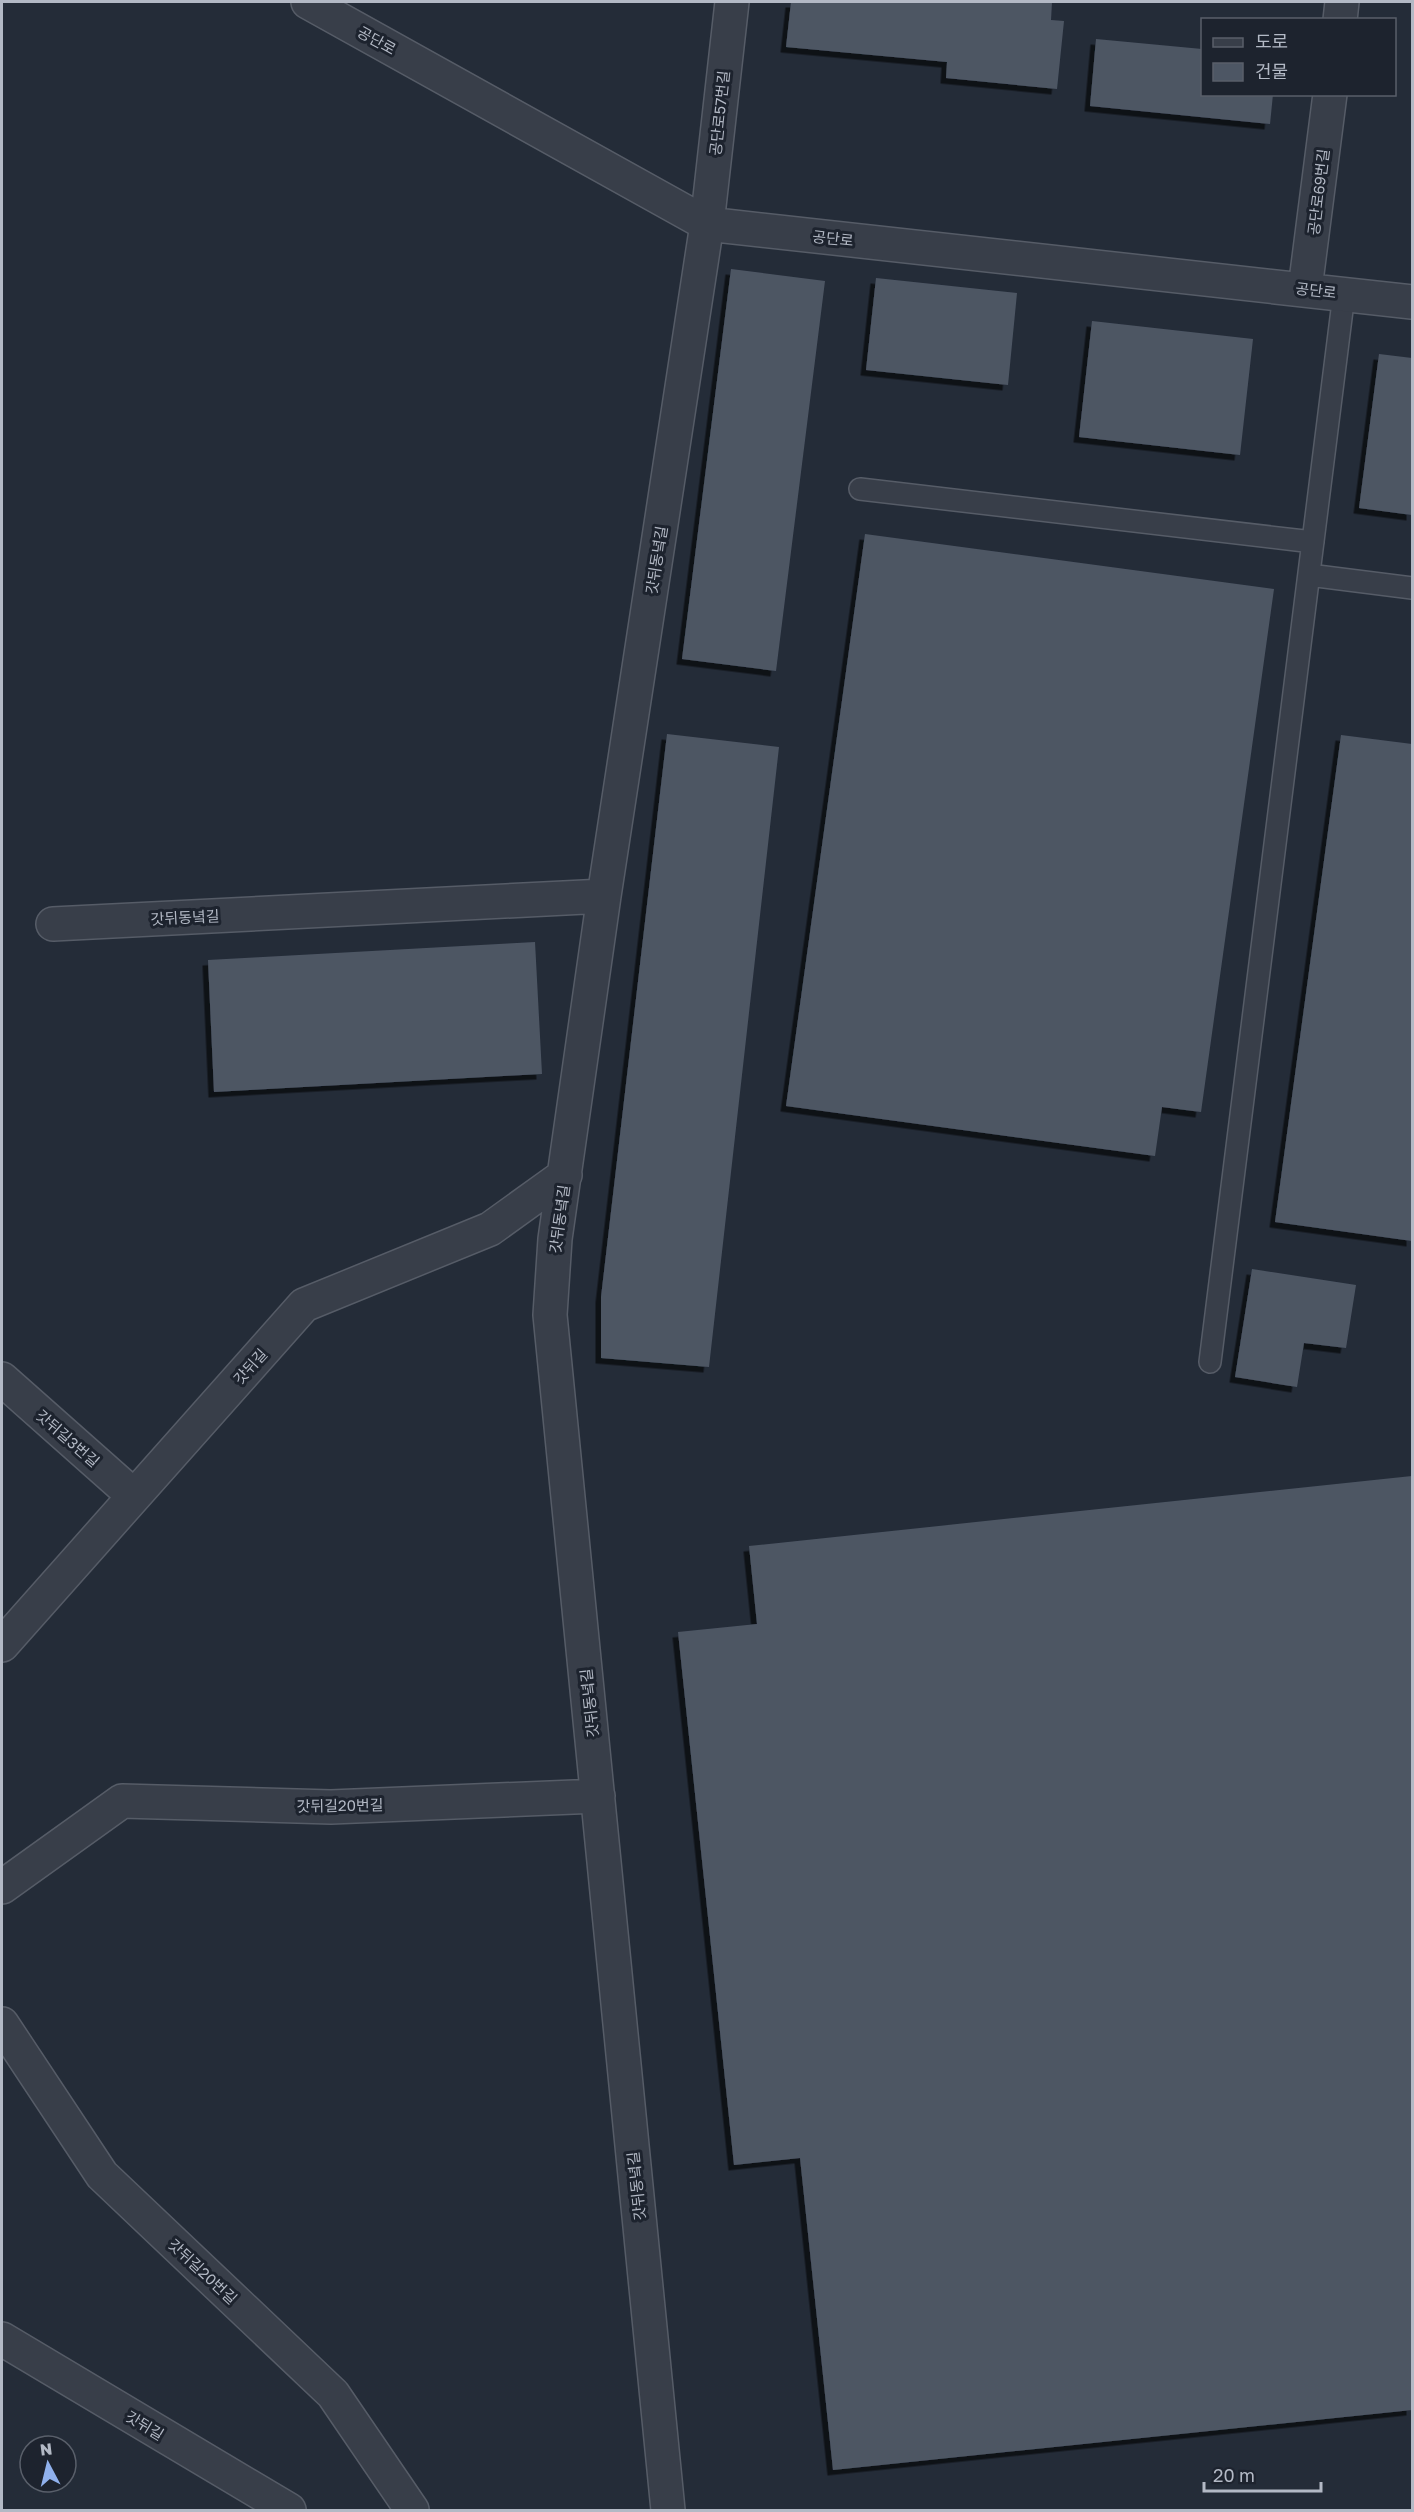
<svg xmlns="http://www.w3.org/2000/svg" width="1414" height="2512" viewBox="0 0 1414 2512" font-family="'Golos Text','Noto Sans KR',sans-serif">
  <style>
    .building { fill: #4d5664; filter: url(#shadow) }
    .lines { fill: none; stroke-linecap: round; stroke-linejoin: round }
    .lane-casing { stroke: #565c67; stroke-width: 24 }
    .street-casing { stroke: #565c67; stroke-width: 36 }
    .lane { stroke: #383e49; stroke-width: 21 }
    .street { stroke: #383e49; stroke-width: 33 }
    .labels { text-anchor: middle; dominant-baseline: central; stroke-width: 6; stroke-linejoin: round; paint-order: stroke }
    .street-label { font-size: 15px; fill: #b3b9c5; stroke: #1d232e }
  </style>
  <defs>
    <filter id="shadow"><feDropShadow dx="-5.5" dy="5.5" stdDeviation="0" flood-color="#0009"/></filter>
  </defs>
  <rect width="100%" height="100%" fill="#242c38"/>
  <path class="building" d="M 791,2 L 1052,2 L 1051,20 L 1064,21 L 1057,89 L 946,78 L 947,62 L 786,47 Z
    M 1096,39 L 1202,49 L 1202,94 L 1273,94 L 1270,124 L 1090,106 Z
    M 731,269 L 825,281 L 776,671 L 682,659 Z
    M 876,278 L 1017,293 L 1008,385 L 866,370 Z
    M 1092,321 L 1253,339 L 1240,455 L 1079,437 Z
    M 1379,354 L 1412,358 L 1412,515 L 1359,508 Z
    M 865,534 L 1274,589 L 1201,1112 L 1162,1107 L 1155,1156 L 786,1106 Z
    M 667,734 L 779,747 L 709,1367 L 601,1358 L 601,1297 Z
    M 1341,735 L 1412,744 L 1412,1241 L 1275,1222 Z
    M 535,942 L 542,1074 L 214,1092 L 208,960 Z
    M 1252,1269 L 1356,1285 L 1346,1348 L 1304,1343 L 1297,1387 L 1235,1377 Z
    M 1412,1476 L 1412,2410 L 833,2470 L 800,2158 L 734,2165 L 678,1632 L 757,1624 L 749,1546 Z"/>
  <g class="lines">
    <g class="lane-casing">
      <path id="lane" d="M 860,489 L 1313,542
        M 1309,575 L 1412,588
        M 1210,1362 L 1344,294"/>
    </g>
    <g class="street-casing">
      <path id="street" d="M 308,2 L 707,224 L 1412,302
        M 1340,20 L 1342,2
        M 1305,289 L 1330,94
        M 53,924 L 604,896
        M 2,1379 L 134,1496
        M 2,1645 L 304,1305 L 490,1229 L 565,1175
        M 2,1887 L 122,1801 L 331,1807 L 598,1796
        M 2,2024 L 102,2175 L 333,2394 L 412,2510
        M 2,2339 L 289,2510
        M 668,2510 L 550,1315 L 555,1239 L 604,896 L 707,224 L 732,2"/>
    </g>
    <use href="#lane" class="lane"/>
    <use href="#street" class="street"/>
  </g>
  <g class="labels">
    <g class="street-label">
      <text transform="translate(377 40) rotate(29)">공단로</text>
      <text transform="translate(719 113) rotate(-84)">공단로57번길</text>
      <text transform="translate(1318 192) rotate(-83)">공단로69번길</text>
      <text transform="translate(833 238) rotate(6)">공단로</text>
      <text transform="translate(1316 290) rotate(7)">공단로</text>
      <text transform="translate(656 560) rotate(-81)">갓뒤동녘길</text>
      <text transform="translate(185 917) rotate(-3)">갓뒤동녘길</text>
      <text transform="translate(559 1219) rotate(-82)">갓뒤동녘길</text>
      <text transform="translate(250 1366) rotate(-48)">갓뒤길</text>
      <text transform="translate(68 1438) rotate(41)">갓뒤길3번길</text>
      <text transform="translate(589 1703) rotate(-96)">갓뒤동녘길</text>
      <text transform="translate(340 1805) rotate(-1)">갓뒤길20번길</text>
      <text transform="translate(636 2186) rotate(-96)">갓뒤동녘길</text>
      <text transform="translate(203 2271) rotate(43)">갓뒤길20번길</text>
      <text transform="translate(145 2425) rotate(31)">갓뒤길</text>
    </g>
  </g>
  <rect width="1414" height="2512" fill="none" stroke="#b3b9c5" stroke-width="6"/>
  <rect x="1201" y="18" width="195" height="78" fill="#1d232e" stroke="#595f6a" stroke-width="1.5"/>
  <rect x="1213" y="38" width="30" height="9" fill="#383e49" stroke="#595f6a" stroke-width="1.5"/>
  <text x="1255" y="48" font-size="18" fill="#b3b9c5">도로</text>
  <rect x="1213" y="63" width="30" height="18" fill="#4d5664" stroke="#595f6a" stroke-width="1.5"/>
  <text x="1255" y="78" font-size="18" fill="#b3b9c5">건물</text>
  <g transform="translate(48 2464) rotate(353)"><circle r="28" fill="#1d232e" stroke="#595f6a" stroke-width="1.5"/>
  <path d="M0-4.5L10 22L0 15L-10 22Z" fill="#90b1ed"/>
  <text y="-9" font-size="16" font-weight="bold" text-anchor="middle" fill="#b3b9c5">N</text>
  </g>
  <path d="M1204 2482v9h117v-9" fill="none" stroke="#b3b9c5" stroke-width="3"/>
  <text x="1213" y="2482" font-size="18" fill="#b3b9c5" stroke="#1d232e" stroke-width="4.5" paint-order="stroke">20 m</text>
</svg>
